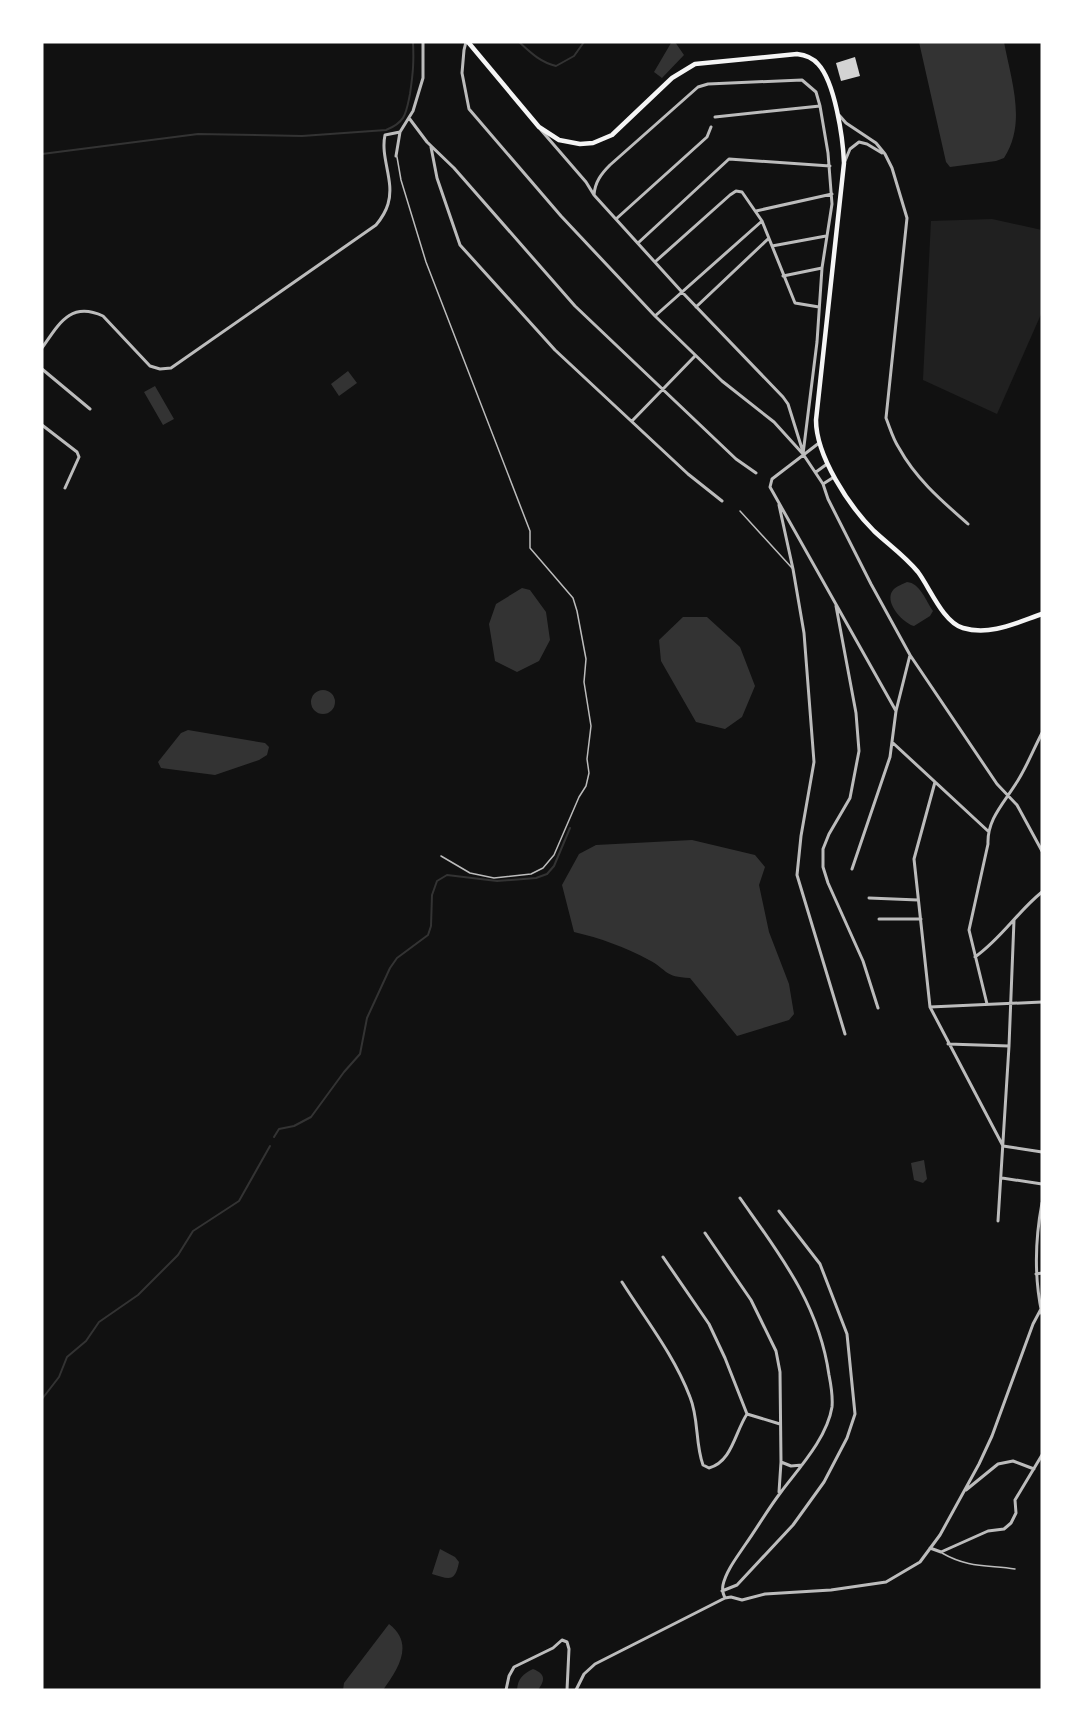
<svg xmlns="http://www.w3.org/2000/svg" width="1084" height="1732" viewBox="0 0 1084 1732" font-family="'DejaVu Sans',sans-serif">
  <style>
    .green { fill: #202020 }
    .water { fill: #333 }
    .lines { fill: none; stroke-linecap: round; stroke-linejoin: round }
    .stream { stroke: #333; stroke-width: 2 }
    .building { fill: #d3d3d3 }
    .service { stroke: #bcbcbc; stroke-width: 1.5 }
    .minor { stroke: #bcbcbc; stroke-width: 3 }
    .secondary { stroke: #f5f5f5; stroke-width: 4.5 }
  </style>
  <rect width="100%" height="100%" fill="#111"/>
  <path class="green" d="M 992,219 L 1042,230 L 1042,312 L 997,414 L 923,380 L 931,221 Z"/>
  <path class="water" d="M 675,42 L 684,55 L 662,78 L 654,72 L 671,43 Z
    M 919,42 L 1004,42 C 1011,80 1027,123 1004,158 L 996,161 L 950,167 L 946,162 Z
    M 348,371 L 357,383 L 339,396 L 331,384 Z
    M 155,386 L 174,419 L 163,425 L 144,392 Z
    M 907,582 C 920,583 926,601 933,611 L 930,616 L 914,626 C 903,623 882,601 894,589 C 897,586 903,584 907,582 Z
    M 522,588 L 530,590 L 546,612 L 550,640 L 539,661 L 517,672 L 495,661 L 489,624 L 496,604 Z
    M 683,617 L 707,617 L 740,647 L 755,686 L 742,717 L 725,729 L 696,722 L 661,661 L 659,640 Z
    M311 702a12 12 0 1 1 24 0a12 12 0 1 1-24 0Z
    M 188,730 L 265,743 L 269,747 L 267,755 L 259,760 L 215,775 L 161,768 L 158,762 L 181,733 Z
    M 692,840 L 755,855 L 765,867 L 759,885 L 769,932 L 789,984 L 794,1014 L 789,1020 L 737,1036 L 690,978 C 664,977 668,970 649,960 C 625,947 600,938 574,932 L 562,885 L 579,854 L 596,845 Z
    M 924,1160 L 927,1179 L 923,1183 L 914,1180 L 911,1163 Z
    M 440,1549 L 455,1557 L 459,1562 C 455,1583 449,1579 432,1574 Z
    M 389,1624 C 415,1644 398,1669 383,1690 L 343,1690 L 344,1683 Z
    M 533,1669 C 546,1674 545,1680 538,1690 L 517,1690 C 518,1678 523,1674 533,1669 Z"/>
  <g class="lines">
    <path class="stream" d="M 519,42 C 531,53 540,62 556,66 L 574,56 L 584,42
      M 42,154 L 198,134 L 302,136 L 386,130 C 406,122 406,113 410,94 C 413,73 414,63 413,42
      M 274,1137 L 279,1129 L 294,1126 L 311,1117 L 344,1072 L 360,1054 L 367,1018 L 390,968 L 397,958 L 428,935 L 431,926 L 432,895 L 437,881 L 447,875 L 497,881 L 536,878 L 547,874 L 554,866 L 570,828
      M 42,1399 L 59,1377 L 67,1357 L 86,1341 L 99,1322 L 138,1295 L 178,1255 L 193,1231 L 239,1201 L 270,1146"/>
  </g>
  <path class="building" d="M 855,57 L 860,76 L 841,81 L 836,63 Z"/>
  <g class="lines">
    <path class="service" d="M 397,157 L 401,180 L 426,262 L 530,531 L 530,548 L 573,598 L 577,611 L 586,659 L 584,682 L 591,726 L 587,759 L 589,773 L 586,786 L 579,797 L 554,855 L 543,868 L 531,874 L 494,878 L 470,873 L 441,856
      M 740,511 L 792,568
      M 942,1553 C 968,1568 987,1565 1015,1569"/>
    <path class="minor" d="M 466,42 L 464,50 L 462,73 L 469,109 L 561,216 L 655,316 L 722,381 L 774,422 L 803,454 L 823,484 L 828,499 L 871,584 L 910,655 L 997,784 L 1017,805 L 1042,851
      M 839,115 L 846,123 L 876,143 L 885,154 L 892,168 L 907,218 L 886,418 C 890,428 893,439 899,448 C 916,479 942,501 968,524
      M 715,117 L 820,106
      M 409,118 L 427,142 L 454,168 L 575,306 L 736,459 L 756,473
      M 541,130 L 586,182 L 594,195 L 682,292 L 783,397 L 788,404 L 803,452
      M 431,147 L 437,178 L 460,245 L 555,350 L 688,474 L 722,501
      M 396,156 L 400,132 L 413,111 L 423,78 L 423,42
      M 845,161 L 850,149 L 859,142 L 867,144 L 882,153
      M 594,195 C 595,182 601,174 610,165 L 698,87 L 708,84 L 802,80 L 816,92 L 820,106 L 828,153 L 832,204 L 822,268 L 817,342 L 803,454
      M 756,211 L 832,194
      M 616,219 L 707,137 L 711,127
      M 638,243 L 729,159 L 830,166
      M 772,246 L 826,236
      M 656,261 L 730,195 L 736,191 L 742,192 L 762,221 L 795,303 L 819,307
      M 783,276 L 822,268
      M 696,307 L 768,239
      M 655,316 L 762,221
      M 42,348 C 59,324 70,301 103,316 L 150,366 L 160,369 L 171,368 L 376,225 C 381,219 386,211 388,204 C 395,181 380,158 385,135 L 400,132
      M 42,369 L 90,409
      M 632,421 L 695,356
      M 42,425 L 77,452 L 79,457 L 65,488
      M 819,443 L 772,479 L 770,487 L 896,711
      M 816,472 L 827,464
      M 823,484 L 834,477
      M 779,505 L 793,569 L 804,633 L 814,762 L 801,836 L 797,875 L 845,1034
      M 836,606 L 856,713 L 859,751 L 850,798 L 829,834 L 823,849 L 823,867 L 828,883 L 863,961 L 878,1008
      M 893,743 L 988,831
      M 935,782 L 914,859 L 930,1007 L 1003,1146 L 1042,1152
      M 852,869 L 890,757 L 896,711 L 910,655
      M 869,898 L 918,900
      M 879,919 L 921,919
      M 975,957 C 1001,939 1018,911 1042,892
      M 987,1004 L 969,930 L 988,844 C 987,820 1003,804 1015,785 C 1026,769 1033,750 1042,733
      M 930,1007 L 1042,1002
      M 948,1044 L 1009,1046
      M 1002,1178 L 1042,1184
      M 1042,1203 C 1035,1240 1034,1277 1042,1314
      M 998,1221 L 1009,1046 L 1014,920
      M 705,1233 L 751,1300 L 776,1351 L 780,1372 L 781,1462 L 779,1492
      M 663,1257 L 709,1324 L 725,1358 L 747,1414 L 780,1424
      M 1036,1274 L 1042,1273
      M 622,1282 C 646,1320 674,1355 690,1397 C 699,1419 695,1443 703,1465 L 709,1468 C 732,1462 735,1432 747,1414
      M 781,1462 L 791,1466 L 802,1465
      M 966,1490 L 998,1464 L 1013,1461 L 1034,1469
      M 930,1548 L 941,1552 L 988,1531 L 1004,1529 L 1011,1523 L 1016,1513 L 1015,1500 L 1042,1455
      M 722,1591 L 737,1585 L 793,1525 L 824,1482 L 847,1438 L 855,1414 L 847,1334 L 820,1264 L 779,1211
      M 725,1598 C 723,1594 722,1590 723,1585 C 726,1571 737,1557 745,1545 C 757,1528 768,1509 781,1492 C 799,1468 827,1438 832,1407 C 833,1396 831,1385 829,1375 C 819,1304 780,1255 740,1198
      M 506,1690 L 509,1676 L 514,1667 L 553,1648 L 562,1640 L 567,1642 L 569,1649 L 567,1690
      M 576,1690 L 584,1674 L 595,1664 L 725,1598 L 731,1597 L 742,1600 L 765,1594 L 831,1590 L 886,1582 L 920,1562 L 940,1535 L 979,1464 L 992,1436 L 1033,1324 L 1041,1309"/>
    <path class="secondary" d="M 468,42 L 539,127 L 559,140 L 580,144 L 593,143 L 612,135 L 672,78 L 695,64 L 797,54 C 805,55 812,57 818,64 C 835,82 843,138 844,163 L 816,420 C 816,456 849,506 874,531 C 889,545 905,556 918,572 C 930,588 943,622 963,628 C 990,636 1016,623 1042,614"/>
  </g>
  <rect width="1084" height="1732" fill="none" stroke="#ffffff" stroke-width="87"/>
</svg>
